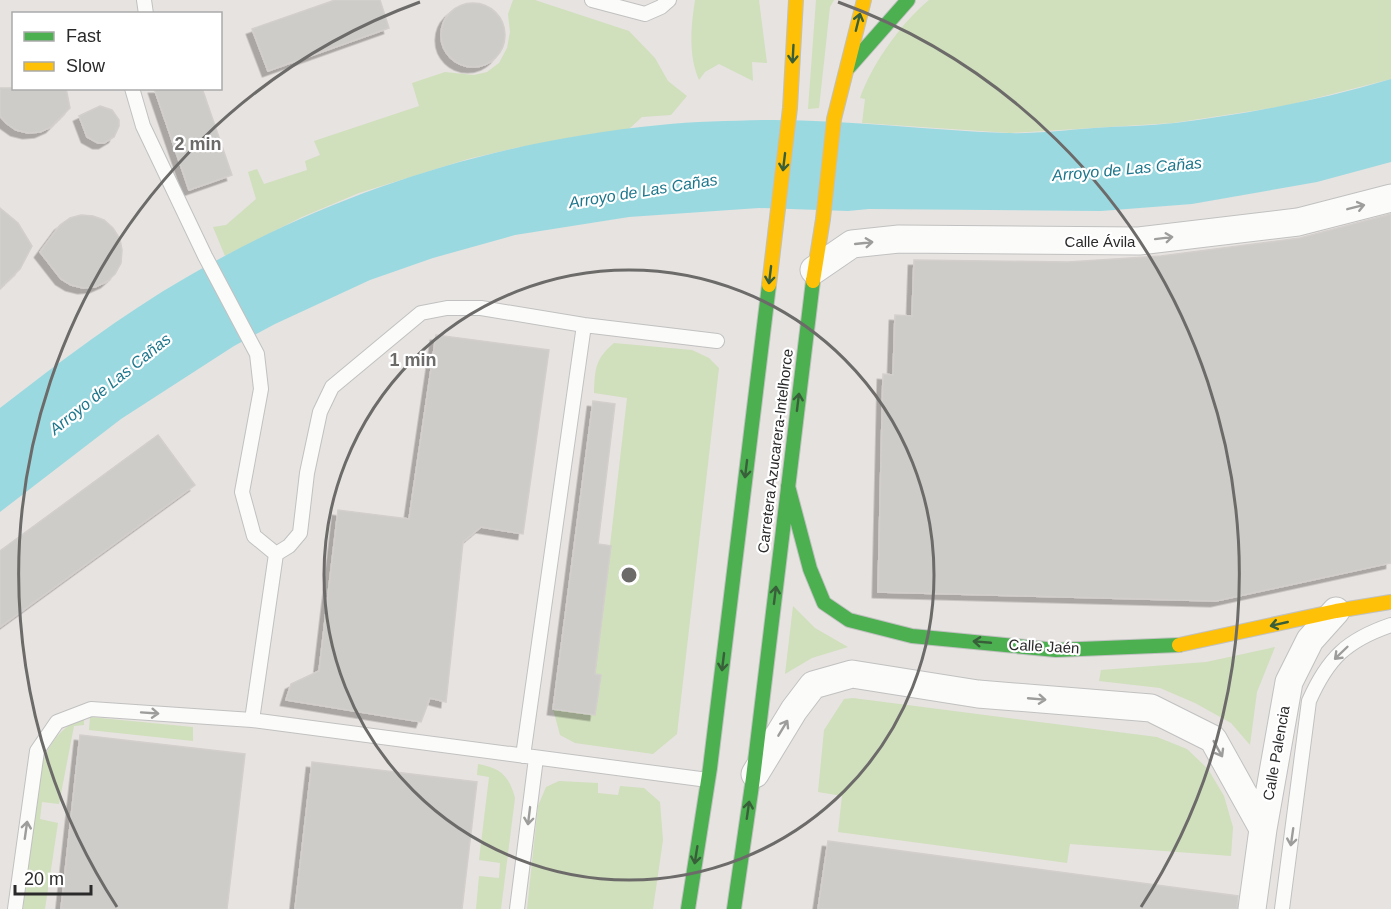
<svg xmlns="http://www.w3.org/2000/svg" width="1391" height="909" viewBox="0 0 1391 909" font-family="Arial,sans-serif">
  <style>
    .green { fill: #d0dfbc }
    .water { fill: #9bd9e1 }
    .building { fill: #ceccc9; stroke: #d2cfcc; stroke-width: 1.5; filter: url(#shadow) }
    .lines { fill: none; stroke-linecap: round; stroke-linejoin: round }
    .lane-casing { stroke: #c1c1c1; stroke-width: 16 }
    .street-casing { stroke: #c1c1c1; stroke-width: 29 }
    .fast-casing { stroke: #c1c1c1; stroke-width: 16 }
    .slow-casing { stroke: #c1c1c1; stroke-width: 16 }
    .lane { stroke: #fbfbfa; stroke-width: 14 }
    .street { stroke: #fbfbfa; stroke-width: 27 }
    .fast { stroke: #4caf50; stroke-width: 14 }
    .slow { stroke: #ffc107; stroke-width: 14 }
    .oneway { stroke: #385f39 }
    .oneway2 { stroke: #9d9d9c }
    .ring { fill: none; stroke: #6c6b6a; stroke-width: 3 }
    .labels { text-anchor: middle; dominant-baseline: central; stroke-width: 4.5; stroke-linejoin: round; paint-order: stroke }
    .street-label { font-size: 15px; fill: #2a2a2a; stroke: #fff }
    .water-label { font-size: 16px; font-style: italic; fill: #1c768c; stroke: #fff }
    .centre { fill: #6c6b6a; stroke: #fff; stroke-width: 3 }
    .ring-label { font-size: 18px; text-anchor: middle; font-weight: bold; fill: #6c6b6a; stroke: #fff; stroke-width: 4.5; stroke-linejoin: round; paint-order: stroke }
  </style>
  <defs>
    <filter id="shadow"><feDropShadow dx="-5.5" dy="5.5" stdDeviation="0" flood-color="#0004"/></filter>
  </defs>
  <rect width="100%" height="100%" fill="#e7e3e0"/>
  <path class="green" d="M 513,0 L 535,0 L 629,31 L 655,58 L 668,81 L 687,96 L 671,115 L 642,117 L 629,129 L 515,148 L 468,159 L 359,193 L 302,217 L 225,256 L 213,227 L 226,225 L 256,199 L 248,172 L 257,169 L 264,184 L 307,170 L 305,161 L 320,155 L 314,141 L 419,106 L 412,83 L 445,72 L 474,75 L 487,72 L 499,63 L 507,48 L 510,32 L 508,14 Z
    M 695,0 L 759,0 L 767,63 L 752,62 L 753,81 L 719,64 L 705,72 L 699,80 C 688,55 691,26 695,0 Z
    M 816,0 L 834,0 L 830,7 L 819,108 L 808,109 Z
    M 929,0 L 1391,0 L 1391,79 L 1285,106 L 1173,123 L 1010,133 L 862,123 L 865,99 L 860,98 C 872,64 901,23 929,0 Z
    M 614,343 L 692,350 L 709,358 L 719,368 L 677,734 L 653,754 L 575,743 L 560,735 L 553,709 L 595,715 L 601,675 L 559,668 L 598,650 L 627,398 L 594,393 C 595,369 595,359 614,343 Z
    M 793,606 L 815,628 L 848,647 L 812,658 L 785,674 Z
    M 1275,647 L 1257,692 L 1250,745 L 1231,723 L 1195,703 L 1160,688 L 1099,681 L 1101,670 L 1206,662 Z
    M 853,698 L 1157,737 L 1187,749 L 1208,769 L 1224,796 L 1233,827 L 1231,856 L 1070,844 L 1067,863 L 838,832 L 842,796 L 818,792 L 824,730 L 844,699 Z
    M 90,717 L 193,727 L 193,741 L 89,730 Z
    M 84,718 L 84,725 L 74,726 L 59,804 L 42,802 L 40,819 L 58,823 L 45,909 L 23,909 L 41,765 C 51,742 60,727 84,718 Z
    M 478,764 C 500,768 509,775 515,798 L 501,909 L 476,909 L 479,876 L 499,878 L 500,863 L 479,860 L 489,777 L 477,775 Z
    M 559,781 L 598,783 L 598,793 L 618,795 L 620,786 L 644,788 L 660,802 L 663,840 L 653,909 L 527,909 L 538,806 L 546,787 Z"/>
  <path class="water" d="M 1391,79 L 1391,162 L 1317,182 L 1192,204 L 1101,211 L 869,209 L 848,211 L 759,208 L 629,217 L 515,235 L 433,258 L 370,280 L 275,324 L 234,346 L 121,419 L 0,512 L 0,408 C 61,361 121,315 187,277 C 331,193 493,141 660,125 C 694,121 729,121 763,120 C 844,119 925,130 1006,133 C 1035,134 1065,130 1094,128 C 1121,126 1148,126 1175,123 C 1248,114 1321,100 1391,79 Z"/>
  <path class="building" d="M 335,0 L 380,0 L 389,28 L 268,71 L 252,29 Z
    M441 35a32 32 0 1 1 64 0a32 32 0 1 1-64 0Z
    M 0,88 L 66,88 L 70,108 L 51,127 L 40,132 L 28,133 L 16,130 L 6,123 L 0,116 Z
    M 154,88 L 202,88 L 232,175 L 189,190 Z
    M 100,106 L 112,110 L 119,120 L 119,126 L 114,137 L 104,143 L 98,143 L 87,137 L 79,116 Z
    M 0,208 L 18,223 L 32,246 L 20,269 L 0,288 Z
    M 1391,214 L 1391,563 L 1216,601 L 878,592 L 883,374 L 893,375 L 895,315 L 912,316 L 914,260 L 1068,262 L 1161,256 L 1300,238 Z
    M 81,215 L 93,216 L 104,220 L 113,228 L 120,239 L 122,250 L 121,263 L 115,274 L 106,282 L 95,287 L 83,288 L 71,285 L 61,279 L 40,252 L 60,225 L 70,218 Z
    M 436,335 L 549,350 L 523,534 L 481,527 L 463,542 L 446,702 L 430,698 L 421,722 L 286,700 L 291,684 L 319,671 L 338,510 L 409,519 Z
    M 593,401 L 615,404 L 598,544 L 611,546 L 595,674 L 601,675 L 595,715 L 553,709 Z
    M 158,435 L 195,485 L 0,627 L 0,551 Z
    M 80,735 L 245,754 L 227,909 L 61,909 Z
    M 312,762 L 477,782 L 462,909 L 295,909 Z
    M 828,841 L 1238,896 L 1237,909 L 818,909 Z"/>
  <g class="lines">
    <g class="lane-casing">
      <path id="lane" d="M 144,0 L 146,14
        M 592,0 L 645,14 L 661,7 L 669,0
        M 132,88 L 143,126 L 205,256 L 257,354 L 261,389 L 242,492 L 254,536 L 276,554 L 252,720
        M 276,554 L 289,546 L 300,533 L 307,473 L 320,412 L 332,387 L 421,313 L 447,308 L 481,308 L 584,325 L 717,341
        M 523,756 L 584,325
        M 15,909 L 37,751 L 57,722 L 91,709 L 252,720 L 708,780
        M 517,909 L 536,758
        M 1282,909 L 1309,701 C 1328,658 1347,640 1391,625"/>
    </g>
    <g class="street-casing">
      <path id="street" d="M 814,270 L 852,244 L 899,239 L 1139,241 L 1298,222 L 1391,198
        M 755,774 L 794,710 L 813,685 L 852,674 L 978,694 L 1151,708 L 1213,739 L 1263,829
        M 1252,909 L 1263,829 L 1289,682 L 1310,640 L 1336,611"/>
    </g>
    <g class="fast-casing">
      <path id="fast" d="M 849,67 L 908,0
        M 788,486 L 810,569 L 824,603 L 849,620 L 912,636 L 1056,650 L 1179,645
        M 688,909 L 710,768 L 769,285
        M 734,909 L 753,778 L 813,281"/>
    </g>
    <g class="slow-casing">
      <path id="slow" d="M 813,281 L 823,219 L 834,119 L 864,0
        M 769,285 L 790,108 L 796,0
        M 1179,645 L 1336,611 L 1391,602"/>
    </g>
    <use href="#lane" class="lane"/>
    <use href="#street" class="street"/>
    <use href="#fast" class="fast"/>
    <use href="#slow" class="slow"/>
  </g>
  <defs><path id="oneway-shaft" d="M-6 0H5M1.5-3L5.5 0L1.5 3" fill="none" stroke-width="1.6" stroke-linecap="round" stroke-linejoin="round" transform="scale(1.5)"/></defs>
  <g class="oneway">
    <use href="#oneway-shaft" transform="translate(858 22) rotate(-76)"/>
    <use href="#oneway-shaft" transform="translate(793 54) rotate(93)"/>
    <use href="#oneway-shaft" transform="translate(784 162) rotate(97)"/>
    <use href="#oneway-shaft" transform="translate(770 275) rotate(97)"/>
    <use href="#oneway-shaft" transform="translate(798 402) rotate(-83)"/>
    <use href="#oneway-shaft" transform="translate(746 469) rotate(97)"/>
    <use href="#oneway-shaft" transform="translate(775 595) rotate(-83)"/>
    <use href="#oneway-shaft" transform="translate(1279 624) rotate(167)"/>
    <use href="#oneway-shaft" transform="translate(982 642) rotate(-175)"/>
    <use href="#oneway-shaft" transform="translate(723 662) rotate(97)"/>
    <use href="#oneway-shaft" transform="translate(748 810) rotate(-82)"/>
    <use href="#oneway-shaft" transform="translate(696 855) rotate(99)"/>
  </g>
  <g class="oneway2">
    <use href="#oneway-shaft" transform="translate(1356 207) rotate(-14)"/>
    <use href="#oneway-shaft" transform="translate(1164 238) rotate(-7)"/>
    <use href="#oneway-shaft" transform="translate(864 243) rotate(-6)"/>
    <use href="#oneway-shaft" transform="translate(1341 653) rotate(136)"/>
    <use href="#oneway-shaft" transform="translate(1037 699) rotate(5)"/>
    <use href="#oneway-shaft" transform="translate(150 713) rotate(4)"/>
    <use href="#oneway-shaft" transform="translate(783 728) rotate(-59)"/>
    <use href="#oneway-shaft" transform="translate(1218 749) rotate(61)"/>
    <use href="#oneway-shaft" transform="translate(529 816) rotate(97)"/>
    <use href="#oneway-shaft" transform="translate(26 830) rotate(-82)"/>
    <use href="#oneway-shaft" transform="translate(1292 837) rotate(98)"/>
  </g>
  <g class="ring">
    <circle cx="629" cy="575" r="305"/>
    <path d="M117 907A610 610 0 0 1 420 2M838 2A610 610 0 0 1 1141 907"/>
  </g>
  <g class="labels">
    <g class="street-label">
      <text x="1100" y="241">Calle Ávila</text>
      <text transform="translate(775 451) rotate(-83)">Carretera Azucarera-Intelhorce</text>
      <text transform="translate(1044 646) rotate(3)">Calle Jaén</text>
      <text transform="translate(1276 753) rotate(-80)">Calle Palencia</text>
    </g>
    <g class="water-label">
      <text transform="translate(1127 169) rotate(-5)">Arroyo de Las Cañas</text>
      <text transform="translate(643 191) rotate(-9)">Arroyo de Las Cañas</text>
      <text transform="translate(110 384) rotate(-39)">Arroyo de Las Cañas</text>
    </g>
  </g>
  <circle cx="629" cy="575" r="9" class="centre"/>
  <g class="ring-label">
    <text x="198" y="150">2 min</text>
    <text x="413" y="366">1 min</text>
  </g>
  <rect x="12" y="12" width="210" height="78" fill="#ffffff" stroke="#aaaaaa" stroke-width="1.5"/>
  <rect x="24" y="32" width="30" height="9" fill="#4caf50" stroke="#aaaaaa" stroke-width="1.5"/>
  <text x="66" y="42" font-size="18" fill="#2a2a2a">Fast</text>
  <rect x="24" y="62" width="30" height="9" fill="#ffc107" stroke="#aaaaaa" stroke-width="1.5"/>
  <text x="66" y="72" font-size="18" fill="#2a2a2a">Slow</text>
  <path d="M15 885v9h76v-9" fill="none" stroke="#2a2a2a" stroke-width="3"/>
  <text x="24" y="885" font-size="18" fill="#2a2a2a" stroke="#ffffff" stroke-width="4.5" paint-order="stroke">20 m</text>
</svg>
